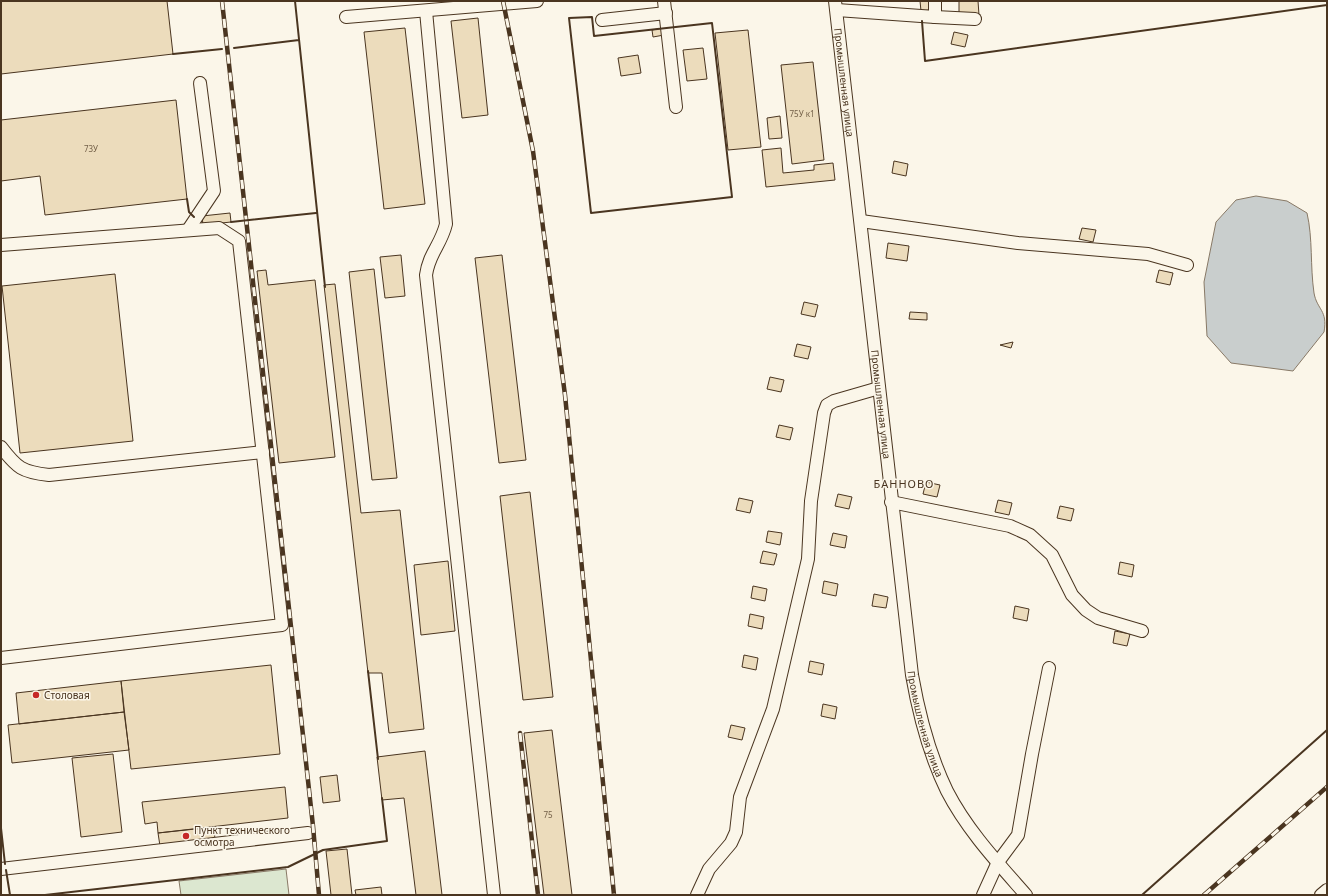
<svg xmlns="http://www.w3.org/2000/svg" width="1328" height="896" viewBox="0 0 1328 896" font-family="'Noto Sans',sans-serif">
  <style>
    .green { fill: #dce7d0; stroke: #887966 }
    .water { fill: #c9cecd; stroke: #887966 }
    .building { fill: #ecdcbc; stroke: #4a3520 }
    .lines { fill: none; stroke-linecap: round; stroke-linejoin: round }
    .minor-casing { stroke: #4a3520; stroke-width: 14 }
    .minor { stroke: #fbf6e9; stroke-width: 12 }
    .rail-casing { stroke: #4a3520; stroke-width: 4.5 }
    .rail { stroke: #fbf6e9; stroke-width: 3; stroke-dasharray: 9; stroke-linecap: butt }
    .wall { stroke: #4a3520; stroke-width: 2 }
    .poi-dot { fill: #c62828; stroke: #fbf6e9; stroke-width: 1.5 }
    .labels { text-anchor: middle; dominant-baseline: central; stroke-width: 3; stroke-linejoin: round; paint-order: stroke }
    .number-label { font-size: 8px; fill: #725f47 }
    .street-label { font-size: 10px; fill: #4a3520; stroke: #fbf6e9 }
    .poi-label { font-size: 10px; fill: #4a3520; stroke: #fbf6e9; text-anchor: start }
    .neighbourhood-label { font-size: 11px; letter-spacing: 1px; fill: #4a3520; stroke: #fbf6e9 }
  </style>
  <rect width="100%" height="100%" fill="#fbf6e9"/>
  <path class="green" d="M 286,869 L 289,895 L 181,895 L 179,881 Z"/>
  <path class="water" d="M 1256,196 L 1287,201 L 1307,213 C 1313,239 1310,266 1314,293 C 1317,310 1328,310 1324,332 L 1293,371 L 1231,363 L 1207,336 L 1204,282 L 1216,222 L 1236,200 Z"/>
  <path class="building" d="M 1,1 L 167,1 L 173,54 L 1,74 Z
    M 920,1 L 929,1 L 930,10 L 921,11 Z
    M 959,1 L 978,1 L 979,15 L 959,16 Z
    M 478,18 L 488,115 L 462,118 L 451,21 Z
    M 405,28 L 425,204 L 384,209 L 364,32 Z
    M 663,28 L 664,35 L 653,37 L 652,30 Z
    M 748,30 L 761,147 L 728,150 L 715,33 Z
    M 954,32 L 968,35 L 965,47 L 951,44 Z
    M 703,48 L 707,79 L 687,81 L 683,50 Z
    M 638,55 L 641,73 L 621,76 L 618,58 Z
    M 813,62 L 824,160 L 792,164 L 781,65 Z
    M 176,100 L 187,199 L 45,215 L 40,176 L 1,181 L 1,120 Z
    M 780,116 L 782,138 L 769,139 L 767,118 Z
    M 781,148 L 783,173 L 814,170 L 814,165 L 833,163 L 835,180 L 766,187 L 762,150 Z
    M 894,161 L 908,164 L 906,176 L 892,173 Z
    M 230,213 L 231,222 L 203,225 L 202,216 Z
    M 1082,228 L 1096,230 L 1093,242 L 1079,239 Z
    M 888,243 L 909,246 L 907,261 L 886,258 Z
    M 401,255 L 405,296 L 385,298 L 380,257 Z
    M 502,255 L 526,460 L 499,463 L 475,258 Z
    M 374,269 L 397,478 L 372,480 L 349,272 Z
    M 266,270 L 268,285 L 315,280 L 335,457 L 279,463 L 257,271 Z
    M 1159,270 L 1173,273 L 1170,285 L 1156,282 Z
    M 115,274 L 133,441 L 20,453 L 2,286 Z
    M 335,284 L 361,513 L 400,510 L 424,729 L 389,733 L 382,673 L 368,673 L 324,285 Z
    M 804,302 L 818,305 L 815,317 L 801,314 Z
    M 910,312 L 927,313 L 927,320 L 909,319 Z
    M 1013,342 L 1011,348 L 1000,345 Z
    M 797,344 L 811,347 L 808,359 L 794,356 Z
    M 770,377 L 784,380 L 781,392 L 767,389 Z
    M 779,425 L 793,428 L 790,440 L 776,437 Z
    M 926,482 L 940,485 L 937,497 L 923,494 Z
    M 530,492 L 553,697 L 523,700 L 500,496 Z
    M 838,494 L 852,497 L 849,509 L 835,506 Z
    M 739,498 L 753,501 L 750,513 L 736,510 Z
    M 998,500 L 1012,503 L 1009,515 L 995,512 Z
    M 1060,506 L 1074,509 L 1071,521 L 1057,518 Z
    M 768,531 L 782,533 L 780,545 L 766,542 Z
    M 833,533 L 847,536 L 845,548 L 830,545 Z
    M 763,551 L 777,554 L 774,565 L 760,563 Z
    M 448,561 L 455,631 L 421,635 L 414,565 Z
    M 1120,562 L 1134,565 L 1132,577 L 1118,574 Z
    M 824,581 L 838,584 L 836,596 L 822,593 Z
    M 753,586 L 767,589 L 765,601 L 751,598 Z
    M 874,594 L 888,597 L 886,608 L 872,606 Z
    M 1015,606 L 1029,609 L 1027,621 L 1013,618 Z
    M 750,614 L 764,617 L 762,629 L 748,626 Z
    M 1115,631 L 1130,634 L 1127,646 L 1113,643 Z
    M 744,655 L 758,658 L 756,670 L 742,667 Z
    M 810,661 L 824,664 L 822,675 L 808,672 Z
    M 271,665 L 280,754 L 131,769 L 121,681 Z
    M 121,681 L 124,712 L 19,724 L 16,693 Z
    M 823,704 L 837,707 L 835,719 L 821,716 Z
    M 124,712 L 129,750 L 12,763 L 8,725 Z
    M 731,725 L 745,728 L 742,740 L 728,737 Z
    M 552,730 L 572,895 L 544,895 L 524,733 Z
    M 425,751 L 442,895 L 416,895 L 404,798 L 382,800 L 377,757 Z
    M 113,754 L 122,832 L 81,837 L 72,758 Z
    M 337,775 L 340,801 L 323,803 L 320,777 Z
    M 285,787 L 288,818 L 158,833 L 157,822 L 145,824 L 142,802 Z
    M 214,827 L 215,840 L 160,846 L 158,833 Z
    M 347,849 L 352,895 L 331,895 L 326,851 Z
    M 381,887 L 382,895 L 356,895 L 355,890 Z"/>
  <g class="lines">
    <g class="minor-casing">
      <g id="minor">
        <path d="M 664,1 L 676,107"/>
        <path id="s1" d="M 835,1 L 912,675 C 919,715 929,754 947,791 C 967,830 998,863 1026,895"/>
        <path d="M 837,10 L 935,17 L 935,1"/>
        <path d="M 426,11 L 446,224 C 441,245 429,253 426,275 L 494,895"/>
        <path d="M 346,17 L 537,1"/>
        <path d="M 935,17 L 975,19"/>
        <path d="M 602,20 L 666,13"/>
        <path d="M 861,221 L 1018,243 L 1148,254 L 1187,265"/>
        <path d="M 188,230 L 214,191 L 200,83"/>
        <path d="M 1,245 L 219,228 L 239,241 L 282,625 L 1,658"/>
        <path d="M 1,447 C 17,468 22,472 49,475 L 263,452"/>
        <path d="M 891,502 L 1010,526 L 1030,535 L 1052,555 L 1072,595 L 1086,610 L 1098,618 L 1142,631"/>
        <path d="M 1,869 L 308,833"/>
        <path d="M 697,895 L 709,869 L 731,843 L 736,832 L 740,797 L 773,709 L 808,559 L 811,501 L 824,413 L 827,405 L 834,401 L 879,388"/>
        <path d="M 983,895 L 998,862 L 1018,835 L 1032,754 L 1049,668"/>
        <path d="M 1321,895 L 1327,890"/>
      </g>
    </g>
    <use href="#minor" class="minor"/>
    <g class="rail-casing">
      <path id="rail" d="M 222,1 L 313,826 L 319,895
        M 503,1 L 533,151 L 565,395 L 614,895
        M 520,733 L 538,895
        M 1204,895 L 1327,787"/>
    </g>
    <use href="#rail" class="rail"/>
    <path class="wall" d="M 295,1 L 325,287
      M 592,17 L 594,36 L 712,23 L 732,197 L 591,213 L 569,18 Z
      M 922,21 L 925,61 L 1327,5
      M 234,48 L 299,40
      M 173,54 L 222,49
      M 187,199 L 189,212 L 194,217
      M 231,222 L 316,213
      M 368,671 L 378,759
      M 1,828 L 5,864
      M 6,870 L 10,895
      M 45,895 L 288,867 L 323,850 L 387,841 L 382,798
      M 1142,895 L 1327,730"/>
  </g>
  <g class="poi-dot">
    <circle cx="36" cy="695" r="4"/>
    <circle cx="186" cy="836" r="4"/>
  </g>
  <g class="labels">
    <g class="number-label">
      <text x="802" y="113">75У к1</text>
      <text x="91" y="148">73У</text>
      <text x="548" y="814">75</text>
    </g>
    <g class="street-label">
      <text stroke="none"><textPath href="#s1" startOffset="82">Промышленная улица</textPath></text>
      <text stroke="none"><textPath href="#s1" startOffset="406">Промышленная улица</textPath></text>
      <text stroke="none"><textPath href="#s1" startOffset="729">Промышленная улица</textPath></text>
    </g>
    <g class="poi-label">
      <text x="44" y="695">Столовая</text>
      <text x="194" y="830">Пункт технического<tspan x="194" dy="12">осмотра</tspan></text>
    </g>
    <g class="neighbourhood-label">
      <text x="904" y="483">БАННОВО</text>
    </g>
  </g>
  <rect width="1328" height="896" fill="none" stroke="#4a3520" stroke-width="4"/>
</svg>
